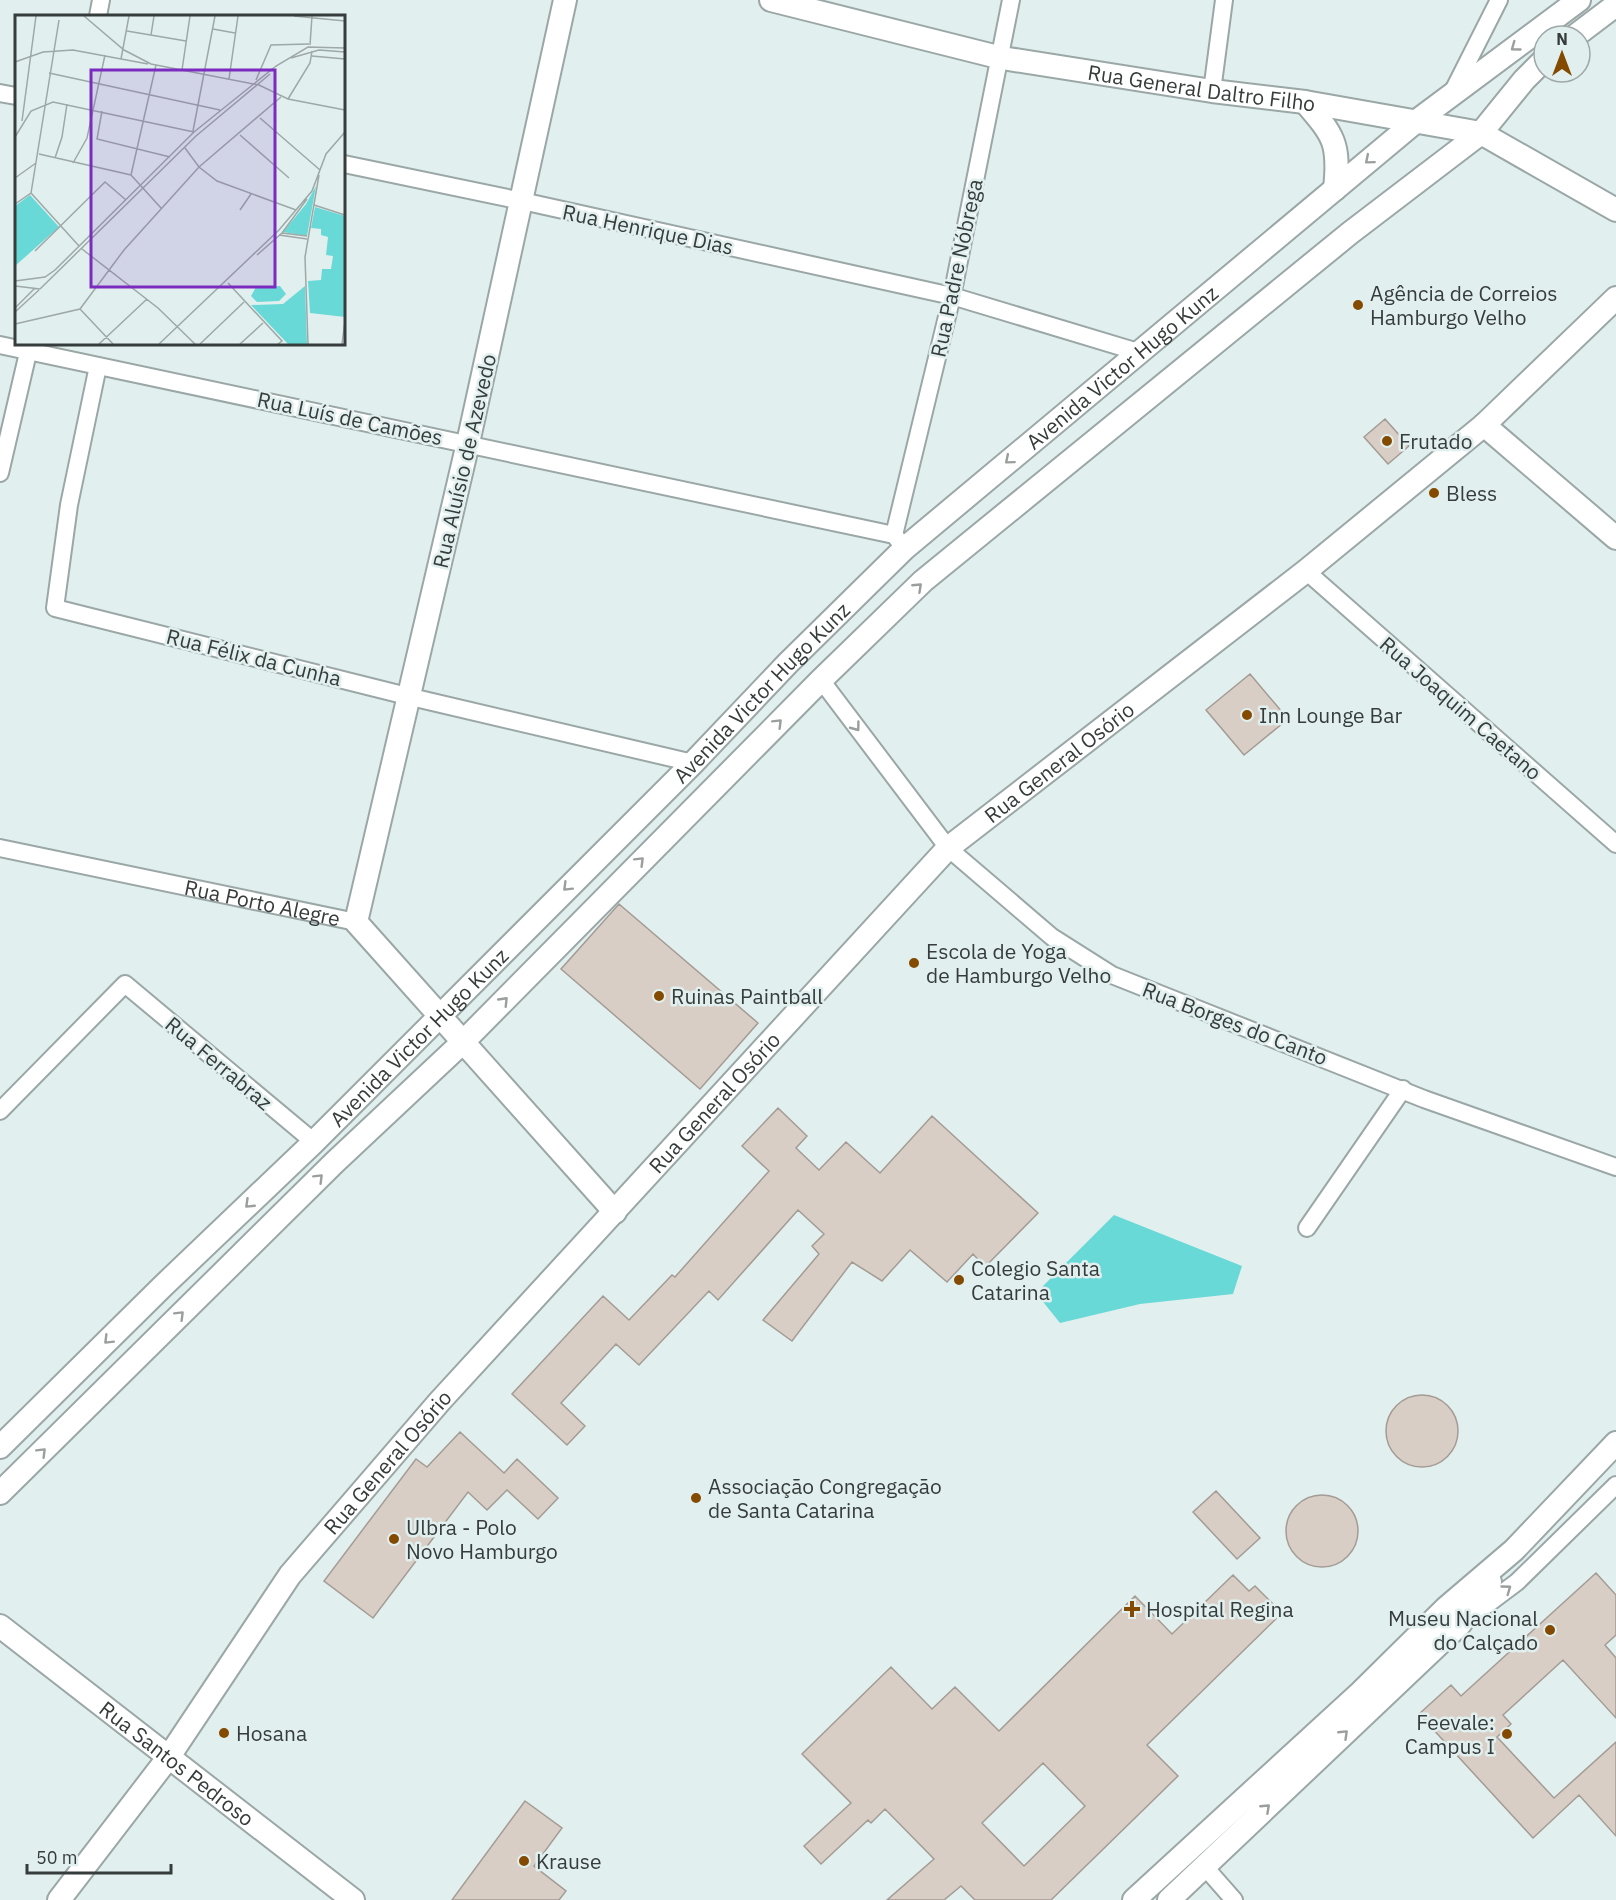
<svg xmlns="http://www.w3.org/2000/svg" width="1616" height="1900" viewBox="0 0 1616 1900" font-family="'IBM Plex Sans',sans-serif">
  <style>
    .green { fill: #69d9d7 }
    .building { fill: #d8cec6; stroke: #a49b94; stroke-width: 1.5; fill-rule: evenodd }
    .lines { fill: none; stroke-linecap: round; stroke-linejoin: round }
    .street-casing { stroke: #9aa7a6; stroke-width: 20 }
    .secondary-casing { stroke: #9aa7a6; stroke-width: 26 }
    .street { stroke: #fff; stroke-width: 16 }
    .secondary { stroke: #fff; stroke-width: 22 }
    .oneway { stroke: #9a9e9d }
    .poi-dot { fill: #844a00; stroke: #e1f0ef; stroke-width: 2 }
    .labels { text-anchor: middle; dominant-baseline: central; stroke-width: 5; stroke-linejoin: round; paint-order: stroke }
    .street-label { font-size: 21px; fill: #363c3b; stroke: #e1f0ef }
    .poi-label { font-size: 21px; fill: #363c3b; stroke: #e1f0ef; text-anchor: start }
    .inset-road { fill: none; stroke: #9da8a7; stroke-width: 1.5 }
    .view { fill: #7b2cbf; fill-opacity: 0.15; stroke: #7b2cbf; stroke-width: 3 }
    .inset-edge { fill: none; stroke: #363c3b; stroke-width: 3 }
  </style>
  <rect width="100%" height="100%" fill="#e1f0ef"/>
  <path class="green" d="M 1114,1215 L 1242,1266 L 1233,1294 L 1140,1304 L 1060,1323 L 1036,1293 Z"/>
  <path class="building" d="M 1385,419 L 1409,446 L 1388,464 L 1364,437 Z
    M 1250,674 L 1288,719 L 1244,755 L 1206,710 Z
    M 619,904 L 758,1023 L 700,1089 L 561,969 Z
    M 778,1108 L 807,1136 L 796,1148 L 819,1170 L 846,1142 L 880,1173 L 932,1116 L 1038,1213 L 985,1267 L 973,1254 L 947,1282 L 910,1250 L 882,1281 L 852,1262 L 792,1341 L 763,1320 L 819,1254 L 812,1246 L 824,1234 L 798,1210 L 718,1300 L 709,1291 L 639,1365 L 616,1344 L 561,1403 L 585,1426 L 567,1445 L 512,1394 L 603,1296 L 629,1320 L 672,1275 L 675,1277 L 769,1171 L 742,1146 Z
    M1386 1431a36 36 0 1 1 72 0a36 36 0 1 1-72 0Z
    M 460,1432 L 504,1473 L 517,1459 L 558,1498 L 538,1519 L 507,1490 L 487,1510 L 468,1492 L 373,1618 L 324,1581 L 416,1459 L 427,1467 Z
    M 1216,1491 L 1260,1538 L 1237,1559 L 1193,1512 Z
    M1286 1531a36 36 0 1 1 72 0a36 36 0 1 1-72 0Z
    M 1596,1573 L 1616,1595 L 1616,1635 L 1605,1645 L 1616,1658 L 1616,1718 L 1563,1660 L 1503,1715 L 1511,1724 L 1497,1737 L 1554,1798 L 1616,1742 L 1616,1836 L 1579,1795 L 1533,1838 L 1419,1714 L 1451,1685 L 1461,1696 Z
    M 1233,1575 L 1249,1591 L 1255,1586 L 1282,1613 L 1147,1745 L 1178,1776 L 1051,1900 L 975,1900 L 961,1886 L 944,1900 L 887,1900 L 934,1859 L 885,1809 L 871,1823 L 868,1820 L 821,1864 L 804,1846 L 851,1803 L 802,1754 L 891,1667 L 932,1709 L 955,1687 L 999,1731 L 1135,1596 L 1172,1634 ZM 1043,1763 L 1085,1806 L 1024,1866 L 982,1823 Z
    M 525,1801 L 562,1828 L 534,1866 L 566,1891 L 559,1900 L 452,1900 Z"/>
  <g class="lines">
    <g class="street-casing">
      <g id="street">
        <path d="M 98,16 L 101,0"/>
        <path d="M 1212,91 L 1224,0"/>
        <path d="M 0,93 L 16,96"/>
        <path d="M 1452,93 L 1499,0"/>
        <path d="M 344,164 L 522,201 L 952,296 L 1138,352"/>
        <path d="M 0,345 L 894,535 L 905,548"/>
        <path d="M 98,366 L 69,505 L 55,608 L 411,697 L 693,763"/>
        <path d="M 0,473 L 30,344"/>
        <path d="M 894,535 L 952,296 L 1011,0"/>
        <path d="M 1306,571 L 1616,844"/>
        <path d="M 821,680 L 948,848 L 1052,937 L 1112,975 L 1424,1099 L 1616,1167"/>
        <path id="s1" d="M 0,848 L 356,922"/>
        <path d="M 0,1111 L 125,984 L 314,1142"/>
        <path d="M 1307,1228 L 1403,1089"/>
        <path d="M 1473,1615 L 1517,1582 L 1616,1485"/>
        <path d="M 1205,1867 L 1234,1900"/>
      </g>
    </g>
    <g class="secondary-casing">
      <g id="secondary">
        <path d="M 565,0 L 468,443 L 356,922 L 615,1212"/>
        <path id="s2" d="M 771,0 L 1002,58 L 1212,91 L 1305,102 L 1481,133 L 1616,210"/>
        <path d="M 1575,36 L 1616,5"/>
        <path d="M 1305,102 C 1334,136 1340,143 1335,189"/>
        <path d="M 1484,425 L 1616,538"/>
        <path id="s3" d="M 0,1447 L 163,1286 L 314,1142 L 693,763 L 788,663 L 905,548 L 1414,123 L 1579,0"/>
        <path d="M 0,1493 L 335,1162 L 463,1042 L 821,680 L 923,581 L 1350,233 L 1481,133 L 1524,80 L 1544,60"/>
        <path id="s4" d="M 0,1626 L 353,1900"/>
        <path id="s5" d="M 59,1900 L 168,1758 L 290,1575 L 440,1401 L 948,848 L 1306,571 L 1484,425 L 1616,298"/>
        <path d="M 1134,1900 L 1361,1692 L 1446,1608 L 1514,1550 L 1616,1443"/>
        <path d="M 1169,1900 L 1460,1624 L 1490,1582"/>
      </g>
    </g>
    <use href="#street" class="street"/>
    <use href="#secondary" class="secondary"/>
  </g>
  <defs><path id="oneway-chevron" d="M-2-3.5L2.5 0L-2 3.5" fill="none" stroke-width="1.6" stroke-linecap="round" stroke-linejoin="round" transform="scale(1.5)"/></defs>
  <g class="oneway">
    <use href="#oneway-chevron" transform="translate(1515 47) rotate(144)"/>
    <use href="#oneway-chevron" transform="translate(1369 160) rotate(140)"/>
    <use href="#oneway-chevron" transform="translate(1009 460) rotate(140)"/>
    <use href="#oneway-chevron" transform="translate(918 587) rotate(-43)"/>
    <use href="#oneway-chevron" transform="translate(778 723) rotate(-45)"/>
    <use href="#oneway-chevron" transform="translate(856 727) rotate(53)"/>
    <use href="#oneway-chevron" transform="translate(640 861) rotate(-45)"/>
    <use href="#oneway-chevron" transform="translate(567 887) rotate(135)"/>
    <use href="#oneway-chevron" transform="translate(504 1001) rotate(-46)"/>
    <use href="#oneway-chevron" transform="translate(319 1178) rotate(-45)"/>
    <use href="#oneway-chevron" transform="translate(249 1204) rotate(136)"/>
    <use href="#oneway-chevron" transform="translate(180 1315) rotate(-45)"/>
    <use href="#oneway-chevron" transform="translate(108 1340) rotate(135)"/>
    <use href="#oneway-chevron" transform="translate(42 1452) rotate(-45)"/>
    <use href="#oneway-chevron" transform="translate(1507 1589) rotate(-36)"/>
    <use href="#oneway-chevron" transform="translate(1344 1734) rotate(-44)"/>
    <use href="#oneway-chevron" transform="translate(1266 1808) rotate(-43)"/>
  </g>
  <g class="poi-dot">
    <circle cx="1358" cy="305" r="6"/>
    <circle cx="1387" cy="441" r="6"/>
    <circle cx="1434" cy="493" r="6"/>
    <circle cx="1247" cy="715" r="6"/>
    <circle cx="914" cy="963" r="6"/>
    <circle cx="659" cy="996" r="6"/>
    <circle cx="959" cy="1280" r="6"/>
    <circle cx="696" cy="1498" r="6"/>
    <circle cx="394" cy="1539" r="6"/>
    <path d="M1129 1600h6v6h6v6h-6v6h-6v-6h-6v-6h6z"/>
    <circle cx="1550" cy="1630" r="6"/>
    <circle cx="224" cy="1733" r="6"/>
    <circle cx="1507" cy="1734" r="6"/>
    <circle cx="524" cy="1861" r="6"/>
  </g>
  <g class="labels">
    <g class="street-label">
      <text stroke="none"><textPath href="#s2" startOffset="440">Rua General Daltro Filho</textPath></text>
      <text transform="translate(648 229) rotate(12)">Rua Henrique Dias</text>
      <text transform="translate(956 268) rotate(-78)">Rua Padre Nóbrega</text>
      <text stroke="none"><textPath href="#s3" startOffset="1558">Avenida Victor Hugo Kunz</textPath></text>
      <text transform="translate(350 418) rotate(12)">Rua Luís de Camões</text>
      <text transform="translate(464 461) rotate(-77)">Rua Aluísio de Azevedo</text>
      <text transform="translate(254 657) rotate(14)">Rua Félix da Cunha</text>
      <text stroke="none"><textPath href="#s3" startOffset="1072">Avenida Victor Hugo Kunz</textPath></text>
      <text transform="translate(1461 708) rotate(41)">Rua Joaquim Caetano</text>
      <text stroke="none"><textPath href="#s5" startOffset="1520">Rua General Osório</textPath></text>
      <text stroke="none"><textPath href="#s1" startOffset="268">Rua Porto Alegre</textPath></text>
      <text transform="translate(1235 1023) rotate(21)">Rua Borges do Canto</text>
      <text stroke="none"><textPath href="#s3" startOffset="586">Avenida Victor Hugo Kunz</textPath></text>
      <text transform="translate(219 1063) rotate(40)">Rua Ferrabraz</text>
      <text stroke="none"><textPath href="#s5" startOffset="1034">Rua General Osório</textPath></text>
      <text stroke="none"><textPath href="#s5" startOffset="548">Rua General Osório</textPath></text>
      <text stroke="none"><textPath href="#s4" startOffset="224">Rua Santos Pedroso</textPath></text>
    </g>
    <g class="poi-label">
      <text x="1370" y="293">Agência de Correios<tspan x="1370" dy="24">Hamburgo Velho</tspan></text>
      <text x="1399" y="441">Frutado</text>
      <text x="1446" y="493">Bless</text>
      <text x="1259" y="715">Inn Lounge Bar</text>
      <text x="926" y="951">Escola de Yoga<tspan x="926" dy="24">de Hamburgo Velho</tspan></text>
      <text x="671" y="996">Ruinas Paintball</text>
      <text x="971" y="1268">Colegio Santa<tspan x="971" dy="24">Catarina</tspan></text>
      <text x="708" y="1486">Associação Congregação<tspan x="708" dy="24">de Santa Catarina</tspan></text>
      <text x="406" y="1527">Ulbra - Polo<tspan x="406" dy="24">Novo Hamburgo</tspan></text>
      <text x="1146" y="1609">Hospital Regina</text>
      <text x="1538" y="1618" text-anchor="end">Museu Nacional<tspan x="1538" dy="24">do Calçado</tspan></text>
      <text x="1495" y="1722" text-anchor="end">Feevale:<tspan x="1495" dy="24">Campus I</tspan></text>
      <text x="236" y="1733">Hosana</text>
      <text x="536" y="1861">Krause</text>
    </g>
  </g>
  <g transform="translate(15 15)">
    <rect width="330" height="330" fill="#e1f0ef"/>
    <path d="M 301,171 L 292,221 L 268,217 L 291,189 ZM 15,180 L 44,212 L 0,251 L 0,191 ZM 300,192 L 330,201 L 330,302 L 295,298 L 293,266 L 306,265 L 307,254 L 316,254 L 318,241 L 311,240 L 313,222 L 306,220 L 306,214 L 296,213 ZM 265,271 L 271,279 L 264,286 L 242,287 L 236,281 L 241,272 ZM 290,271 L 292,329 L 273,329 L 236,290 L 268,289 Z" fill="#69d9d7"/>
    <path class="inset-road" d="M 69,1 L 109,35 L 136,49 L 244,70 L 273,84 L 330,95M 279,1 L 330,6M 198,14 L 220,18M 112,16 L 171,26M 136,20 L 139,1M 295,30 L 297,1M 297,41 L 330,44M 276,43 L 304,35 L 330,37M 106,44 L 114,1M 0,47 L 28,37 L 58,35 L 133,49M 167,55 L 175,1M 34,58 L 205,95M 214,64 L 223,1M 241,65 L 256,30 L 294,29M 273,84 L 295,48 L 297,36M 87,96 L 82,124 L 155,142M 245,103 L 305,155M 7,106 L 21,1M 178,116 L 200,1M 225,120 L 274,163M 0,122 L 16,96 L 38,87 L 179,117M 170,133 L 184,152 L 202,166 L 281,195M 24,139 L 116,160 L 146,193M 40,143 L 47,122 L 52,89M 58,148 L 72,123 L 90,40M 116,160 L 141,50M 0,163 L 21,148M 16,178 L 64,231M 0,189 L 16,178 L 44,5M 299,190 L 330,200M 225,195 L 236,179M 267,218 L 292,221M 264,220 L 292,224M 67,234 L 143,293 L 180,329M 20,236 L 90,167 L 111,185M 242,240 L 267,218 L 292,184M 0,266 L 30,262 L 40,255 L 179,117 L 261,51 L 293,32 L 330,33M 213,268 L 267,326 L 263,329M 0,271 L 25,274M 25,274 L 181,121 L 255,59M 0,293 L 19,274M 65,294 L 98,329M 0,297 L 24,275M 0,309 L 65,294 L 109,235 L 184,152 L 266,82M 84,329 L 132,284M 144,329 L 264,215 L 297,176 L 311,139 L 330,117M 185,329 L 229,287M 225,329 L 248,308M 293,329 L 290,242 L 304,160M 327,329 L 330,306"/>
    <path class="view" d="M 76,55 L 260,55 L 260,272 L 76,272 Z"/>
    <rect width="330" height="330" class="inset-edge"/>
  </g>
  <g transform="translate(1562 54)"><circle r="28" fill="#e1f0ef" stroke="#9da8a7" stroke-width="1.5"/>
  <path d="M0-4.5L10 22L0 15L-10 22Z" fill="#844a00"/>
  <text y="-9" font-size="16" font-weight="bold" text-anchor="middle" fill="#363c3b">N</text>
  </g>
  <path d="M27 1864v9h144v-9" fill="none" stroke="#363c3b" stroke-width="3"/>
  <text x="36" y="1864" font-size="18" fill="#363c3b" stroke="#e1f0ef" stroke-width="4.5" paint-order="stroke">50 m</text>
</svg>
